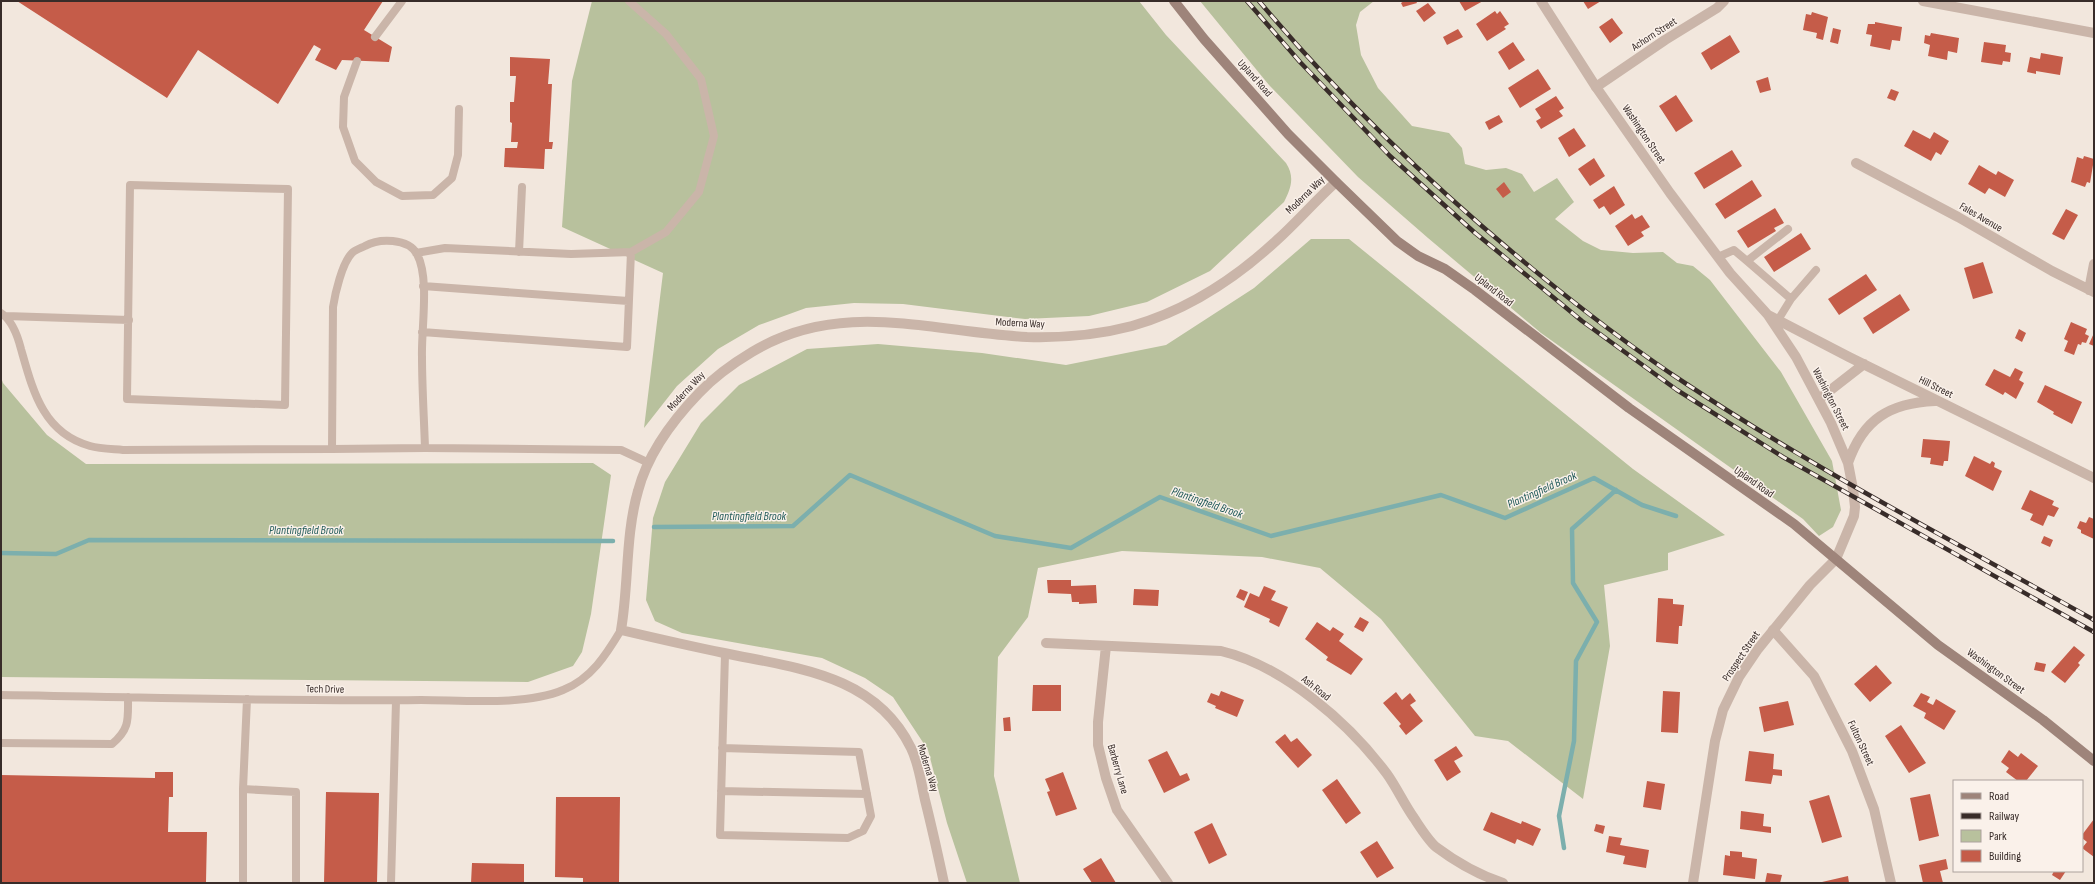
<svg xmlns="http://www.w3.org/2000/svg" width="2095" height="884" viewBox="0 0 2095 884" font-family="'Sofia Sans Condensed',sans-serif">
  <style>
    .green { fill: #b8c19d }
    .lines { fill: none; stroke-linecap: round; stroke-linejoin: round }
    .stream { stroke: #7cafad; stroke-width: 4.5 }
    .building { fill: #c55c49 }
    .service { stroke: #cab5a9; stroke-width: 8 }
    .minor { stroke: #cab5a9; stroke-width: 10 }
    .tertiary { stroke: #cab5a9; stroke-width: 10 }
    .secondary { stroke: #9e847a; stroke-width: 10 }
    .rail-casing { stroke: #382c29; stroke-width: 4.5 }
    .rail { stroke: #faf1ea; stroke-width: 3; stroke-dasharray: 9; stroke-linecap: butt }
    .labels { text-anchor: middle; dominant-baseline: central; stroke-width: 3; stroke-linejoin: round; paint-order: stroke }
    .street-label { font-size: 11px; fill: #382c29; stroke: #faf1ea }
    .water-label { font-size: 12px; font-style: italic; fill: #1f5958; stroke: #faf1ea }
  </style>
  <rect width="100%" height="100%" fill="#f2e7dd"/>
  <path class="green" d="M 592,1 L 1139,1 L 1166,35 L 1286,163 C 1295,177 1291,188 1284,202 L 1210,271 L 1147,302 L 1089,316 L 1025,319 L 903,304 L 854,303 L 806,308 L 759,325 L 718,349 L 677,386 L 644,428 L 663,273 L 562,227 L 572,81 Z
    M 1200,1 L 1374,1 L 1360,12 L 1356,25 L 1361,55 L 1378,88 L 1412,126 L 1449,133 L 1462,148 L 1465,164 L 1486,170 L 1506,168 L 1522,174 L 1534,192 L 1557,178 L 1574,202 L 1555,219 L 1583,241 L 1601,250 L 1633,253 L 1663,252 L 1677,263 L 1693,266 L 1710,280 L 1781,372 L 1832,461 L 1841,510 L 1833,527 L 1819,536 L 1803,519 L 1541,333 L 1428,238 L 1358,177 L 1269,85 Z
    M 1311,239 L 1349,239 L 1633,469 L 1725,535 L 1668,553 L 1668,570 L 1604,585 L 1610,646 L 1583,799 L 1508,741 L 1475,736 L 1381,619 L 1320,568 L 1262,557 L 1122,551 L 1038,568 L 1028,617 L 998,657 L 994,776 L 1020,883 L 967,883 L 947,823 L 928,750 L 893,697 L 865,678 L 822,658 L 682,633 L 655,621 L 646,600 L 653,518 L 665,482 L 701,423 L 739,385 L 807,349 L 878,344 L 982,353 L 1066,365 L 1166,345 L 1254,288 Z
    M 1,377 L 3,383 L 47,435 L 86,464 L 593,463 L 611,475 L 591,614 L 582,652 L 573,666 L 528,682 L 1,677 Z"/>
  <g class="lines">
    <path class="stream" d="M 654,527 L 793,526 L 850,475 L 995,536 L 1071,548 L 1160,497 L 1271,536 L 1441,495 L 1505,518 L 1594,478 L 1642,505 L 1676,516
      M 1,553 L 56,554 L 89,540 L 613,541
      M 1564,848 L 1559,816 L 1574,741 L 1576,661 L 1597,622 L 1573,583 L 1572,529 L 1616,490"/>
  </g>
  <path class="building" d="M 17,1 L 383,1 L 364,30 L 392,47 L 389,62 L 342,60 L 336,70 L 315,60 L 321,49 L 314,45 L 278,104 L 198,50 L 167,98 Z
    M 1404,1 L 1416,1 L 1417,3 L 1403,7 L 1401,3 Z
    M 1459,1 L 1483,1 L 1465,11 Z
    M 1583,1 L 1601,1 L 1588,9 Z
    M 1428,3 L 1436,13 L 1424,22 L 1416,11 Z
    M 1495,11 L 1497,14 L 1500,11 L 1509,24 L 1504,27 L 1506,29 L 1487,41 L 1476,24 Z
    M 1812,12 L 1828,17 L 1823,40 L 1816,38 L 1817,33 L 1803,30 L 1806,14 L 1811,15 Z
    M 1612,18 L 1623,33 L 1610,43 L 1599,27 Z
    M 1875,22 L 1902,27 L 1900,41 L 1892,40 L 1890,50 L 1870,46 L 1872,35 L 1866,34 L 1868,24 L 1875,24 Z
    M 1833,28 L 1841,30 L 1838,44 L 1830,42 Z
    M 1458,29 L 1463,37 L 1447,45 L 1443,37 Z
    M 1931,33 L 1959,38 L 1957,53 L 1948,51 L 1947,60 L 1928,56 L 1930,45 L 1924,43 L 1925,35 L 1930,36 Z
    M 1730,35 L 1740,52 L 1711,70 L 1701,53 Z
    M 1513,42 L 1525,60 L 1509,70 L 1498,52 Z
    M 1984,42 L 2006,45 L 2005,52 L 2011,53 L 2010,62 L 2003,61 L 2002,65 L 1981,62 Z
    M 2041,53 L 2063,57 L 2060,75 L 2036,71 L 2036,74 L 2027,72 L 2030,57 L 2040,59 Z
    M 510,57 L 550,59 L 548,84 L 552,84 L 549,142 L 553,142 L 552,149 L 545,149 L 544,169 L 504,167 L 505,148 L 517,148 L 518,142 L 511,142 L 512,123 L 510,122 L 510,102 L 514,102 L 516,76 L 510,76 Z
    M 1538,69 L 1551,89 L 1520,108 L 1508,88 Z
    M 1768,77 L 1771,90 L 1760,93 L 1756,81 Z
    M 1891,89 L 1899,92 L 1895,101 L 1887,98 Z
    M 1676,95 L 1693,121 L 1676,132 L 1659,106 Z
    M 1556,96 L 1564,108 L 1559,111 L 1563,116 L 1541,129 L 1536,121 L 1541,118 L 1535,109 Z
    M 1499,115 L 1503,122 L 1489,130 L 1485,122 Z
    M 1574,128 L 1586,146 L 1569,157 L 1558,138 Z
    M 1913,130 L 1930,139 L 1934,132 L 1949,141 L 1941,155 L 1936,152 L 1931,161 L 1904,146 Z
    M 1732,150 L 1742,166 L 1704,189 L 1694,173 Z
    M 2084,156 L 2094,159 L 2090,183 L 2087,182 L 2085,187 L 2071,182 L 2077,157 L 2083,159 Z
    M 1594,158 L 1605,176 L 1590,186 L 1578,169 Z
    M 1979,165 L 1996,175 L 1998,171 L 2014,180 L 2005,197 L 1989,188 L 1985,194 L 1968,184 Z
    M 1752,180 L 1762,196 L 1725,219 L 1715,204 Z
    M 1504,182 L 1511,192 L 1503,198 L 1496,189 Z
    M 1614,186 L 1625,205 L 1610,215 L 1604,206 L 1599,209 L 1593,200 Z
    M 1775,208 L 1784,223 L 1774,228 L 1776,231 L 1748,248 L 1737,231 Z
    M 2066,209 L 2078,215 L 2064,240 L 2052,234 Z
    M 1632,214 L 1635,219 L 1642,215 L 1650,227 L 1641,232 L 1644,236 L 1628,246 L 1615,226 Z
    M 1801,233 L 1811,249 L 1774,272 L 1764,257 Z
    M 1983,262 L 1993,293 L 1973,299 L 1964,268 Z
    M 1866,274 L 1877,290 L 1839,315 L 1828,299 Z
    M 1900,294 L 1910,310 L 1873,334 L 1863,318 Z
    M 2071,322 L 2087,329 L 2085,334 L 2089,336 L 2086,343 L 2082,342 L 2081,345 L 2078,344 L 2074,355 L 2064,351 L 2068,341 L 2064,339 Z
    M 2019,329 L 2026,333 L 2022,342 L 2015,338 Z
    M 2094,333 L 2094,346 L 2089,344 Z
    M 2015,368 L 2023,372 L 2019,380 L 2024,383 L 2016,399 L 2005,392 L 2003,395 L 1985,385 L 1994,369 L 2010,377 Z
    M 2045,385 L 2082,402 L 2072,424 L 2053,414 L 2054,412 L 2037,402 Z
    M 1923,439 L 1950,441 L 1948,461 L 1944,461 L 1943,466 L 1930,464 L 1931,458 L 1921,457 Z
    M 1974,456 L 1990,464 L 1992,461 L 1995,463 L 1994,467 L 2002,471 L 1993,491 L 1965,476 Z
    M 2030,490 L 2054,501 L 2052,505 L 2059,508 L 2054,517 L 2048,515 L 2043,526 L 2030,520 L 2033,514 L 2021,509 Z
    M 2089,517 L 2094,519 L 2094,539 L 2081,533 L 2081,530 L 2077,528 L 2080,521 L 2086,523 Z
    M 2044,536 L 2053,540 L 2050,547 L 2041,543 Z
    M 1047,580 L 1071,580 L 1071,586 L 1096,585 L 1097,603 L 1079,604 L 1079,602 L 1072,602 L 1071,594 L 1048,593 Z
    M 1264,586 L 1276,591 L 1271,600 L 1288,607 L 1279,627 L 1269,622 L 1270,619 L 1244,607 L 1250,593 L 1259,597 Z
    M 1134,589 L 1159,590 L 1158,606 L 1133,605 Z
    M 1240,589 L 1248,592 L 1244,601 L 1236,597 Z
    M 1658,598 L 1673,599 L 1673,604 L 1684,605 L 1682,626 L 1679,626 L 1678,644 L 1656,642 Z
    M 1360,617 L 1369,622 L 1363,632 L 1354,627 Z
    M 1317,622 L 1330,631 L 1333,627 L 1344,634 L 1339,641 L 1363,659 L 1351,675 L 1326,660 L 1328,657 L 1305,639 Z
    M 2074,646 L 2085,655 L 2078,663 L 2080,665 L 2065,683 L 2051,672 Z
    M 2036,662 L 2046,664 L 2044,672 L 2034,670 Z
    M 1876,665 L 1892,683 L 1870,702 L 1854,684 Z
    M 1033,685 L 1061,685 L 1061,711 L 1032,711 Z
    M 1221,691 L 1244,700 L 1237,717 L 1215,708 L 1216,706 L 1207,702 L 1211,693 L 1219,696 Z
    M 1663,691 L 1680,692 L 1678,733 L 1661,732 Z
    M 1396,692 L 1402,700 L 1410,693 L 1416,701 L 1410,705 L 1423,721 L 1406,735 L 1399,726 L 1401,724 L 1383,703 Z
    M 1921,693 L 1930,697 L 1927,702 L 1933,705 L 1936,699 L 1956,711 L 1944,730 L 1924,718 L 1926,713 L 1913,706 Z
    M 1788,701 L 1794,725 L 1764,732 L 1759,707 Z
    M 1010,717 L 1011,731 L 1004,731 L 1003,718 Z
    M 1901,725 L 1926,763 L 1909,773 L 1885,736 Z
    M 1285,734 L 1291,742 L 1297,738 L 1312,755 L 1298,768 L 1275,742 Z
    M 1456,746 L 1463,756 L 1454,761 L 1461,772 L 1447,781 L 1434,760 Z
    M 2009,750 L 2018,757 L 2021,753 L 2038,766 L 2026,781 L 2018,781 L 2006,772 L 2009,768 L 2001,762 Z
    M 1167,751 L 1180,776 L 1187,773 L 1190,780 L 1164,793 L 1148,760 Z
    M 1749,751 L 1774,754 L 1773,769 L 1782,770 L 1782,776 L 1773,775 L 1771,784 L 1745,781 Z
    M 155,772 L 173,772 L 173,797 L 169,797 L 168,832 L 207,832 L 206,882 L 1,883 L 1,775 L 155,778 Z
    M 1063,772 L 1077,809 L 1056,816 L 1047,792 L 1050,791 L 1045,779 Z
    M 1337,779 L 1361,813 L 1346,824 L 1322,790 Z
    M 1647,781 L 1665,784 L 1661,810 L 1643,807 Z
    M 326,792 L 379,793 L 377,883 L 324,883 Z
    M 1930,794 L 1939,836 L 1919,841 L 1910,798 Z
    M 1829,795 L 1842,837 L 1822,843 L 1809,801 Z
    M 556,797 L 620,797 L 619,882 L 583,883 L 583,878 L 555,877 Z
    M 1741,811 L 1764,814 L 1763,826 L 1771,827 L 1771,833 L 1740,829 Z
    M 1491,812 L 1521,824 L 1522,821 L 1541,829 L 1533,846 L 1517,839 L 1515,844 L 1483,830 Z
    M 2094,819 L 2094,857 L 2082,848 L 2087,842 L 2082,838 L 2082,835 Z
    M 1212,823 L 1227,855 L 1209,864 L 1194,832 Z
    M 1596,824 L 1605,826 L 1603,834 L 1594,831 Z
    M 1609,836 L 1622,838 L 1620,845 L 1649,850 L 1646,868 L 1623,864 L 1625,856 L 1606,852 Z
    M 1377,841 L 1394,868 L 1377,878 L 1360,852 Z
    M 1730,851 L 1742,852 L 1742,857 L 1757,859 L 1755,879 L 1723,875 L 1725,855 L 1730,856 Z
    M 1101,858 L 1116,883 L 1092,883 L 1083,869 Z
    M 1946,859 L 1948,869 L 1940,871 L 1943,883 L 1923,883 L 1919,865 Z
    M 472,863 L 524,864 L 524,883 L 471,883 Z
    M 2054,871 L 2066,871 L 2060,880 L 2052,875 Z
    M 1767,873 L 1782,875 L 1780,883 L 1765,883 Z
    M 1848,876 L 1849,883 L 1822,883 L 1822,882 Z"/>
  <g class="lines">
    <path class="service" d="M 629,1 L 666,34 L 701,79 L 714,136 L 699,192 L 666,232 L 631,252
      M 375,37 L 402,1
      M 357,61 L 344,97 L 343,127 L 355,161 L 376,182 L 402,196 L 433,195 L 452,178 L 458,155 L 459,109
      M 130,185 L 288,189 L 285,405 L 127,399 Z
      M 1788,229 L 1747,261 L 1791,299
      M 519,252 L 522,187
      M 416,253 L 445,248 L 571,254 L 631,252 L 627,347 L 422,332
      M 1718,257 L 1734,250 L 1747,261
      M 423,286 L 628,301
      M 1,313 C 12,320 18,337 21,349 C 33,391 43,433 90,446 C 100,449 112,449 123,450 L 332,449
      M 6,316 L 129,320
      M 1778,320 L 1791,299 L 1816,270
      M 425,448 C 424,417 422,387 422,357 C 421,329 430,278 417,254 C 408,238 379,238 365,246 C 361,248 355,250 352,253 C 342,263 335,294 333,307 L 332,449 L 425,448 L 621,450 L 649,463
      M 1,695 C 141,697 281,702 421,700 C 463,700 525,706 563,690 C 591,679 606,655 621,630
      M 1,743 L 112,744 C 130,729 128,719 128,697
      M 722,748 L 859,752 L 871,816 L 863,831 L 848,838 L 720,835 L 725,654
      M 243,789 L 296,792 L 296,883
      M 721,791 L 867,794
      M 243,883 L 243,789 L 247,699
      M 391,883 L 396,701"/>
    <path class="minor" d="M 1923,1 L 2094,33
      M 1596,87 L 1665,40 L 1717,8 L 1724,1
      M 1856,163 L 1958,217 L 2052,271 L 2094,292
      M 2089,290 L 2094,264
      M 1773,630 L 1814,676 L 1852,751 L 1874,809 L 1891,883
      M 1046,643 L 1221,651 C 1284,666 1349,723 1387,774 C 1397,788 1404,804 1414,818 C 1420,827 1428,840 1436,847 C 1456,862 1479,875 1503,883
      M 1106,646 L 1098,722 L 1098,745 L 1106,778 L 1117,810 L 1168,883
      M 944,883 C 938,855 932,828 925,800 C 921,783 919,764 911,748 C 875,674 795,668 724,653 C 690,646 655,638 621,630 C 629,584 625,536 638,491 C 648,453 672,421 699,393 C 715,376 732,364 752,352 C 841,298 931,332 1027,337 C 1062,338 1098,335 1132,326 C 1188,310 1235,279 1277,240 C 1297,222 1315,201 1336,182"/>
    <path class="tertiary" d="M 1541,1 L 1596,87 L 1670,193 L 1730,273 L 1768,315 L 1796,357 L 1831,423 L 1848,463 L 1853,489 L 1855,507 L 1854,516 L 1836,559 L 1810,585 L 1758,649 L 1739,677 L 1723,710 L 1715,741 L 1693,883
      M 1768,315 L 1849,357 L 2094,478
      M 1819,399 L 1864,364
      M 1848,463 C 1863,419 1890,403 1935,401"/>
    <path class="secondary" d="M 1174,1 L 1204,39 L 1288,134 L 1336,182 L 1397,241 L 1418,256 L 1445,269 L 1475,290 L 1629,408 L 1794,524 L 1938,645 L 2043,720 L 2094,761"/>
    <g class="rail-casing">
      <path id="rail" d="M 1247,1 L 1300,62 L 1390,156 L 1474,232 L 1582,321 L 1677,390 L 1783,457 L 2094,632
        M 1259,1 C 1337,94 1424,178 1517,256 C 1571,301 1626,344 1685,383 C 1816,470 1957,543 2094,620"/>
    </g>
    <use href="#rail" class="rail"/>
  </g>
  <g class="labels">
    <g class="street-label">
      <text transform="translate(1654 34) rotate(-33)">Achorn Street</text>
      <text transform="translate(1255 78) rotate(48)">Upland Road</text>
      <text transform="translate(1644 134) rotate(56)">Washington Street</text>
      <text transform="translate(1305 195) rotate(-44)">Moderna Way</text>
      <text transform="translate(1981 217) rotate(30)">Fales Avenue</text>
      <text transform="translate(1494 290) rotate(38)">Upland Road</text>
      <text transform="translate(1020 323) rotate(3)">Moderna Way</text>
      <text transform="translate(1936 387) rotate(26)">Hill Street</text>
      <text transform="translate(686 391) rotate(-47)">Moderna Way</text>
      <text transform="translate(1831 399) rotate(63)">Washington Street</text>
      <text transform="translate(1754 482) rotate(35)">Upland Road</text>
      <text transform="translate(1741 656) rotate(-56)">Prospect Street</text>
      <text transform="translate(1996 671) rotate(36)">Washington Street</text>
      <text transform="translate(1316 688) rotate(38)">Ash Road</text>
      <text transform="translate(325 689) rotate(1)">Tech Drive</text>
      <text transform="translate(1861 743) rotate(65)">Fulton Street</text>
      <text transform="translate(928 768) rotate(73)">Moderna Way</text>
      <text transform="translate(1118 769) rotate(74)">Barberry Lane</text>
    </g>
    <g class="water-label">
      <text transform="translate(1542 490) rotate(-24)">Plantingfield Brook</text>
      <text transform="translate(1207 503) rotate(19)">Plantingfield Brook</text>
      <text x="749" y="516">Plantingfield Brook</text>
      <text x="306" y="530">Plantingfield Brook</text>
    </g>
  </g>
  <rect width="2095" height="884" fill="none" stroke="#382c29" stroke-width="4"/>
  <rect x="1953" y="780" width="130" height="92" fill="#faf1ea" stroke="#aca29d"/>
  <rect x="1961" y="793" width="20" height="6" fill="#9e847a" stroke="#aca29d"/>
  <text x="1989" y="800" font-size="12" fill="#382c29">Road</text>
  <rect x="1961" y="813" width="20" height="6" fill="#382c29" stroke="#aca29d"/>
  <text x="1989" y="820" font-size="12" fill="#382c29">Railway</text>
  <rect x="1961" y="830" width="20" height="12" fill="#b8c19d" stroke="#aca29d"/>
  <text x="1989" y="840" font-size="12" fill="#382c29">Park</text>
  <rect x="1961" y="850" width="20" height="12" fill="#c55c49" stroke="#aca29d"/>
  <text x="1989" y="860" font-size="12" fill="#382c29">Building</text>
</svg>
